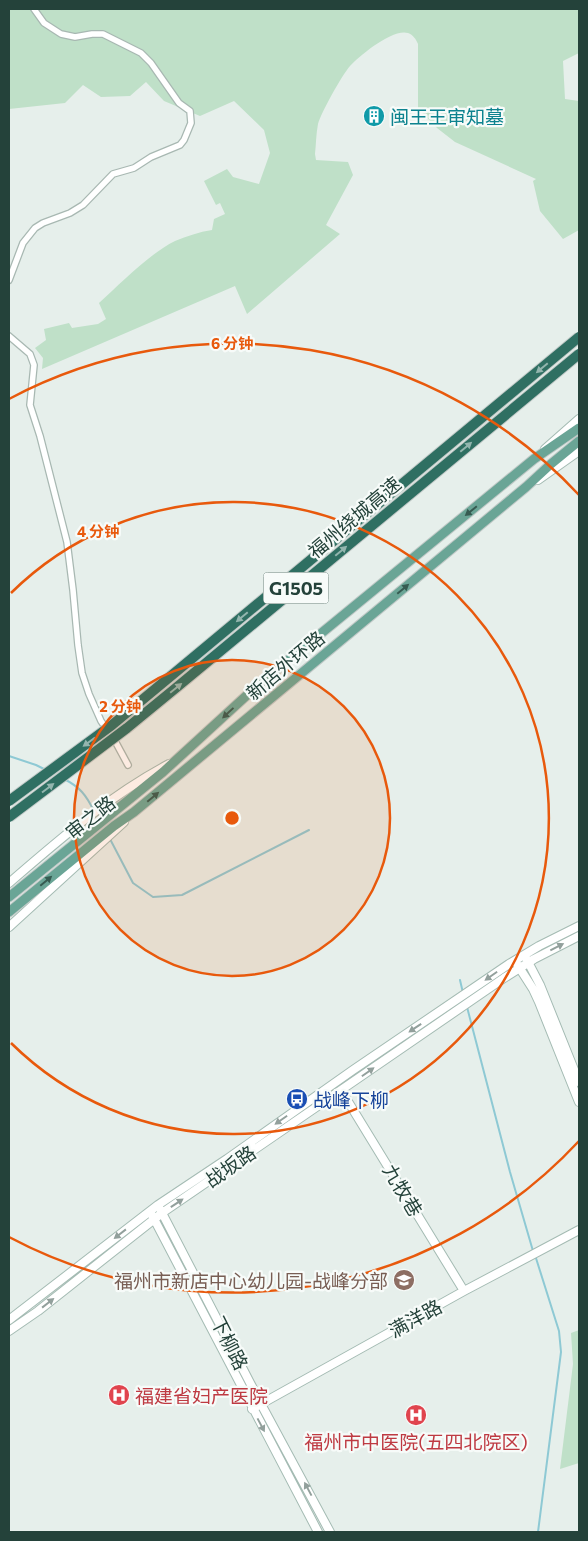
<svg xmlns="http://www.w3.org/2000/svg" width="588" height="1541" viewBox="0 0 588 1541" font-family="Commissioner,'Noto Sans SC',sans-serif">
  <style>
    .green { fill: #bfe0c8 }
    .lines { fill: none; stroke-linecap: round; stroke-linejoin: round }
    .stream { stroke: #8ec9d4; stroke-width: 2 }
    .street-casing { stroke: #a8b8b2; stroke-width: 8 }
    .secondary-casing { stroke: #a4bbb3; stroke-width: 10 }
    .primary-casing { stroke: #c2cac8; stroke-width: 11 }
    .street { stroke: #fff; stroke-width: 5.5 }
    .secondary { stroke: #fff; stroke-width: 8 }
    .primary { stroke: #6aa596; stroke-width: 9 }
    .highway-bridge-casing { stroke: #c2cac8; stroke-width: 12; stroke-linecap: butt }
    .highway-bridge { stroke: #2f6f62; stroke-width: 10 }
    .oneway { fill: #93b5ae }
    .oneway2 { fill: #365b51 }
    .oneway3 { fill: #92a09c }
    .ring { fill: none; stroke: #e8590c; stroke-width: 2.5 }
    .labels { text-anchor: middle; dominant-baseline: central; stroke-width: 4.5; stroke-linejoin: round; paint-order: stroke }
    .shield { fill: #f7fbf9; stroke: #637a73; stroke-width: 1 }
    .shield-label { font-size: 18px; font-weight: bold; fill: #24423a }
    .culture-label { font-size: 19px; fill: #0d838f; stroke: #f7fbf9; text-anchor: start }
    .street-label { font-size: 19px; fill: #24423a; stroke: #f7fbf9 }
    .transit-label { font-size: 19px; fill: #164399; stroke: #f7fbf9; text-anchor: start }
    .education-label { font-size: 19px; fill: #785e54; stroke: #f7fbf9; text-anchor: end }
    .health-label { font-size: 19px; fill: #be3a42; stroke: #f7fbf9; text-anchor: start }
    .centre { fill: #e8590c; stroke: #f7fbf9; stroke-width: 2.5 }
    .ring-label { font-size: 15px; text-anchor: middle; font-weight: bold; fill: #e8590c; stroke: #f7fbf9; stroke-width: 4.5; stroke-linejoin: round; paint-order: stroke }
  </style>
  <rect width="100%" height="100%" fill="#e6efeb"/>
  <path class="green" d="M 9,9 L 579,9 L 579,53 L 563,61 L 565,99 L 579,101 L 579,230 L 563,239 L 540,211 L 533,181 L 536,179 L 455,142 L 437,128 L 418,108 L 418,44 C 416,39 413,35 408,33 C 393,28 359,56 350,66 C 342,75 321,113 318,124 C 316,134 316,145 315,154 L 316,160 L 348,162 L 353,175 L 326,225 L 340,234 L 247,314 L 235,286 L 42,369 L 43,358 L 35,348 L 46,340 L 44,329 L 69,323 L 72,328 L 98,324 L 106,319 L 99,303 C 121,283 149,254 175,241 C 187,236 199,232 212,230 L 214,219 L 225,214 L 220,203 L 216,205 L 204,181 L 227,169 L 233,177 L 259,184 L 270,153 L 264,130 L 234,101 L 200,116 L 164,101 L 146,82 L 130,96 L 101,97 L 83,85 L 65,103 L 9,109 Z
    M 579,1330 L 579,1463 L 560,1469 L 573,1364 L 571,1333 Z"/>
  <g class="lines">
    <path class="stream" d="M 9,756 L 36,765 L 46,770
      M 64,779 C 80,787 86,795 94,811
      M 110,839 L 133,883 L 153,897 L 182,895 L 309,830
      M 460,980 L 463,993
      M 467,1007 L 510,1172 L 533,1251
      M 535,1255 L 559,1331 L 561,1352 L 538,1532"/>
    <g class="street-casing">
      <path id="street" d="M 9,280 L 23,243 L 35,228 L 43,223 L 70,213 L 83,205 L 113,174 L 134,168 L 151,157 L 180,145 L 184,140 L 191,123 L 190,111 L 179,103 L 151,63 L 141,53 L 103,34 L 92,34 L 75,37 L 61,34 L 44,23 L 34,9
        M 9,336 L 30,354 L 34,365 L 30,405 L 40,436 L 67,542 L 73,590 L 78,645 L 82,673 L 89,694 L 101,721 L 115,741 L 128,765"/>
    </g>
    <g class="secondary-casing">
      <path id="secondary" d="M 545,449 L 579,419
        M 538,480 L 579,451
        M 9,883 C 60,839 109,796 169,764
        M 9,927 L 124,822
        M 526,958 L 540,985 L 579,1082
        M 517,964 L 533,989 L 539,1002 L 579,1102
        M 341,1090 L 464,1291
        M 160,1209 L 261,1404 L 330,1532
        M 152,1215 L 318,1532
        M 9,1320 L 158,1205 L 227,1159 L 353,1070 L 509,964 L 539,946 L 579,926
        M 9,1331 L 38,1311 L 162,1213 L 504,978 L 534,959 L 579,936
        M 252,1409 L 464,1291 L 579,1230"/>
    </g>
    <g class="primary-casing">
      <path id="primary" d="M 9,897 L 163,772 L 258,685 L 534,459 L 579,428
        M 9,912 L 114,826 L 134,812 L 526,487 L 551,464 L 579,441"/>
    </g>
    <use href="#street" class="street"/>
    <use href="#secondary" class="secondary"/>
    <use href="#primary" class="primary"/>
    <g class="highway-bridge-casing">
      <path id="highway-bridge" d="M 9,801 L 112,725 L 579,337
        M 9,817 L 127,728 L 177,687 L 579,354"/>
    </g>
    <use href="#highway-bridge" class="highway-bridge"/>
  </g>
  <defs><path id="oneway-solid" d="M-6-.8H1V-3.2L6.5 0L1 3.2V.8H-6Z" transform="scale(1.25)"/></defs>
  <g class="oneway">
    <use href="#oneway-solid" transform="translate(542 368) rotate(140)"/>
    <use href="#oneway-solid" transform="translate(466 447) rotate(-40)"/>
    <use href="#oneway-solid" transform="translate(341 551) rotate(-40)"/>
    <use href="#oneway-solid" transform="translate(242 617) rotate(140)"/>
    <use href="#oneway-solid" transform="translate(176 688) rotate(-39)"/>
    <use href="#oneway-solid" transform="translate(89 742) rotate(144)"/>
    <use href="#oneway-solid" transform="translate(48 788) rotate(-37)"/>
  </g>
  <g class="oneway2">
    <use href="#oneway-solid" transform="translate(471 511) rotate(141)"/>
    <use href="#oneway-solid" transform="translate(403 589) rotate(-40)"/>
    <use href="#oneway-solid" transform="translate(228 713) rotate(137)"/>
    <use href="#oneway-solid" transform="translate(153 797) rotate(-40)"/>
    <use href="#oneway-solid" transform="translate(46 881) rotate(-40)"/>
  </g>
  <g class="oneway3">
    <use href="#oneway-solid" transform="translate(557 947) rotate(-27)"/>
    <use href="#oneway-solid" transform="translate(491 976) rotate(145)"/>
    <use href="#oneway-solid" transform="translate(415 1028) rotate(146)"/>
    <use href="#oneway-solid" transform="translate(368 1072) rotate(-35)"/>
    <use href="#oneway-solid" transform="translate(281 1120) rotate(145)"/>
    <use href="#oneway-solid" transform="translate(177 1203) rotate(-34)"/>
    <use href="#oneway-solid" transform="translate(120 1234) rotate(142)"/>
    <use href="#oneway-solid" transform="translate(48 1303) rotate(-38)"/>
    <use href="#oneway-solid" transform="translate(261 1425) rotate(62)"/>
    <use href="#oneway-solid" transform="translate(308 1489) rotate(-118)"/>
  </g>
  <circle cx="232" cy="818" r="158" fill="#e8590c" fill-opacity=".12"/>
  <g class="ring">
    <circle cx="232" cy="818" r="158"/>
    <path d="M11 593A316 316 0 1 1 11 1043"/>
    <path d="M579 1141A474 474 0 0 1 9 1237M9 399A474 474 0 0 1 579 495"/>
  </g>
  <defs>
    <g id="building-disc" transform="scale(1.125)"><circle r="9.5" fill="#0f9aa8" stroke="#f7fbf9"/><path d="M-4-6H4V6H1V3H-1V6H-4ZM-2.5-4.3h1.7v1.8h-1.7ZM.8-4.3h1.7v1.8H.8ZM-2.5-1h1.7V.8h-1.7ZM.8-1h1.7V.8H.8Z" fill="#fff"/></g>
    <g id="bus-disc" transform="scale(1.125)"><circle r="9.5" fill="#1a4fb4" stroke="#f7fbf9"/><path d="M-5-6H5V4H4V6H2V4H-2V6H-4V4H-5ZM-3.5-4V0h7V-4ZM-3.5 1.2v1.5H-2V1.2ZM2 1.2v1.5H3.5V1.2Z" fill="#fff"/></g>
    <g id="school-disc" transform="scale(1.125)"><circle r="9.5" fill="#8d6e63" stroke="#f7fbf9"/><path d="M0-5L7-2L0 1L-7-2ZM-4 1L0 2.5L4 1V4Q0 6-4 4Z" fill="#fff"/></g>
    <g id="hospital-disc" transform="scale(1.125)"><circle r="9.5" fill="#e0444e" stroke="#f7fbf9"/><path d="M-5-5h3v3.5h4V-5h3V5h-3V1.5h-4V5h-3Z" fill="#fff"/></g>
  </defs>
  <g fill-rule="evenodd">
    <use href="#building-disc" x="374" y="116"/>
    <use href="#bus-disc" x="297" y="1099"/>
    <use href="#school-disc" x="404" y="1280"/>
    <use href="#hospital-disc" x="119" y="1395"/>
    <use href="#hospital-disc" x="416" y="1415"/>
  </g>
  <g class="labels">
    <rect class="shield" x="263.5" y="572.5" width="65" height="31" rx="4"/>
    <g class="shield-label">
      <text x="296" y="588">G1505</text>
    </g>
    <g class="culture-label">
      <text x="390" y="116">闽王王审知墓</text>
    </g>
    <g class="street-label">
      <text transform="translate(354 517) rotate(-40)">福州绕城高速</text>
      <text transform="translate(285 665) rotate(-40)">新店外环路</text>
      <text transform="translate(90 817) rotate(-38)">审之路</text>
      <text transform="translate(230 1166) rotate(-35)">战坂路</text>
      <text transform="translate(403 1190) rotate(59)">九牧巷</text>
      <text transform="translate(415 1318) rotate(-29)">满洋路</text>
      <text transform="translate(230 1343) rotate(63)">下柳路</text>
    </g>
    <g class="transit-label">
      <text x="313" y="1099">战峰下柳</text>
    </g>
    <g class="education-label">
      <text x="388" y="1280">福州市新店中心幼儿园-战峰分部</text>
    </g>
    <g class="health-label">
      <text x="135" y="1395">福建省妇产医院</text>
      <text x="416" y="1441" text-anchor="middle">福州市中医院(五四北院区)</text>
    </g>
  </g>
  <circle cx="232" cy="818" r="8" class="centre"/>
  <g class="ring-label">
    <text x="232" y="349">6 分钟</text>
    <text x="98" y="537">4 分钟</text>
    <text x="120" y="712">2 分钟</text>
  </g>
  <rect width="588" height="1541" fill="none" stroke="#24423a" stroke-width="20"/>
</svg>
